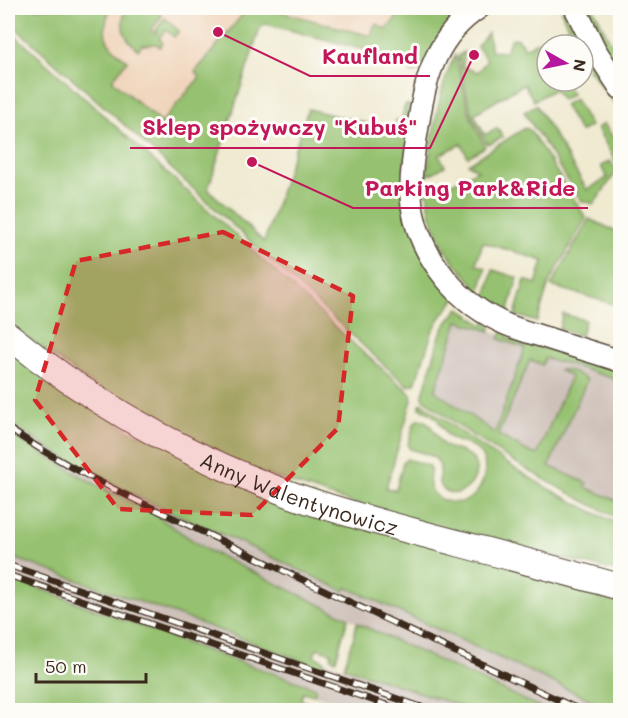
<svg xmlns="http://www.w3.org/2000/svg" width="628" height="718" viewBox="0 0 628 718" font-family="Mali,sans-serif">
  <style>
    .built { fill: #f0d5bc }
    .industrial { fill: #cec1b9 }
    .green { fill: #95c16f; stroke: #687646; stroke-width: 1.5 }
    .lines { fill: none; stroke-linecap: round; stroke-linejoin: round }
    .minor-casing { stroke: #564739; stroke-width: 24 }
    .major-casing { stroke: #564739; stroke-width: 28 }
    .minor { stroke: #fff; stroke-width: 21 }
    .major { stroke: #fff; stroke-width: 26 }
    .rail-casing { stroke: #3b2a1e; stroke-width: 7 }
    .rail { stroke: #fdfcf7; stroke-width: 4.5; stroke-dasharray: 14; stroke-linecap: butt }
    .marked { fill: #d62828; fill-opacity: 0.2; stroke: #d62828; stroke-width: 4.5; stroke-dasharray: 12 8; stroke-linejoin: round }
    .labels { text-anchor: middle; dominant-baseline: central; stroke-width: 6; stroke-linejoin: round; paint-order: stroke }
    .street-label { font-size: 21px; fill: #3b2a1e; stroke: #fdfcf7 }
    .leader { fill: none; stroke: #c2185b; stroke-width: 2 }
    .callout-dot { fill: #c2185b; stroke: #fdfcf7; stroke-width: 2 }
    .callout-label { font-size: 22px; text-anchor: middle; font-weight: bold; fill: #c2185b; stroke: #fdfcf7; stroke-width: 6; stroke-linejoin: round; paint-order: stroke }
  </style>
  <rect width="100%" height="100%" fill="#fdfcf7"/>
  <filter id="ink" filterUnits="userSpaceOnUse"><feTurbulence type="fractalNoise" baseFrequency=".0167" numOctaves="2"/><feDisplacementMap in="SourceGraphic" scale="12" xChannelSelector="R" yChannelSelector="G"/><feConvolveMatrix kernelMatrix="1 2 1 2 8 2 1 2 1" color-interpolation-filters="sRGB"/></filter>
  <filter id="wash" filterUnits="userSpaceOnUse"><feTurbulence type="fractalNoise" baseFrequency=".008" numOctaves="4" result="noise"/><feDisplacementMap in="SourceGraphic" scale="24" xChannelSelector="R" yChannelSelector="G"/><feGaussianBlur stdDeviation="1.35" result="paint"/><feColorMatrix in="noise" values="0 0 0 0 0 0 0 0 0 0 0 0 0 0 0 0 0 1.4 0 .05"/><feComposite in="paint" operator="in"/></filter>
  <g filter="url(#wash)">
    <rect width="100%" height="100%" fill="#f0ead1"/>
    <path class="built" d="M 110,8 L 436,8 L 399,50 L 256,12 L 197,188 L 84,84 Z"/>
    <path class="industrial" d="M 458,320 L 490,331 L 500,335 L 499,338 L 525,347 L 526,343 L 620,371 L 620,502 L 585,487 L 586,483 L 549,466 L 537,455 L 525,450 L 496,434 L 435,391 Z
      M 8,423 L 65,458 L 144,500 L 244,544 L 343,591 L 346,586 L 613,710 L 546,710 L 284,589 L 207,550 L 146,509 L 98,486 L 39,453 L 8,433 Z
      M 8,556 L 178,615 L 321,668 L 324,661 L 472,710 L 360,710 L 314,695 L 316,688 L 210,652 L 8,577 Z"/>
    <path class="green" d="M 8,8 L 110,8 C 100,38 105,41 127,61 L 112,80 L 161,123 L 200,77 L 195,72 L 248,8 L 270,8 L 270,9 L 371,36 L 374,26 L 377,24 L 386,30 L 405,8 L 467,8 L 421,70 L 412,73 L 410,71 L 412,62 L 266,24 L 263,25 L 260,28 L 208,189 L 264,242 L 308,109 L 394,130 L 396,120 L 401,121 L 405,105 L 408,104 L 409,107 L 408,114 L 413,115 L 405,168 L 455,299 L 440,318 L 433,330 L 415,384 L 408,386 L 383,364 L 120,121 L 8,21 Z
      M 126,8 L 154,8 L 162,16 L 151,30 L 155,34 L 158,32 L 156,30 L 165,18 L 179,31 L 174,37 L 166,30 L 159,38 L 163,43 L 160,47 L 157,44 L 142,45 L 138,50 C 123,36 119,27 126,8 Z
      M 584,8 L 593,8 L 615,50 L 620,59 L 620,74 Z
      M 568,9 L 612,90 L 620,101 L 620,111 L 589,70 L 583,59 L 583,45 L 576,45 L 561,11 Z
      M 8,29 L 238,237 L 357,347 L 411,394 L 412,400 L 386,488 L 396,490 L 403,462 L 407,459 L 430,466 C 431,472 428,479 430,485 C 434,503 459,507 472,497 C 479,492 482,485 484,477 C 486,469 485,462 481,455 C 472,441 459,445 449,437 C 445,433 444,429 441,425 C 436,416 429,412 420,408 L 420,404 L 422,403 C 467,437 513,470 562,496 C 581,506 601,516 620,525 L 620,572 L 406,521 L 256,471 L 110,397 L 18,331 L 8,322 Z
      M 488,33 L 491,51 L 505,52 L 511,39 L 517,38 L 525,48 L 538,41 L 541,42 L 547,51 L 547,81 L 564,81 L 572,94 L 562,100 L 554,89 L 534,101 L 524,84 L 474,114 L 485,135 L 497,128 L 503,137 L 490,144 L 486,143 L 472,116 L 458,58 L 459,55 L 464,52 L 463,67 L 478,72 L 487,60 L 477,46 Z
      M 455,55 L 470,116 L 485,147 L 468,157 L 461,144 L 439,155 L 445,166 L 427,176 C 433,134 437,93 455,55 Z
      M 575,99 L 590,126 L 580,132 L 564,105 Z
      M 536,105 L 587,190 L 607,178 L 601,166 L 610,161 L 617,171 L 594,204 L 581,201 L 524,112 Z
      M 604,124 L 620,148 L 620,165 L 617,164 L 597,128 Z
      M 525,128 L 530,130 L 586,218 L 549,283 L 537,322 L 515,315 L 525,280 L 536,284 L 543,261 L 483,242 L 476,264 L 486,268 L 479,295 L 476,292 C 475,281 461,271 454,262 C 438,240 427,213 427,186 L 439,190 L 478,170 L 468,164 Z
      M 589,219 L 620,233 L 620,306 L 551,286 Z
      M 493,270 L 518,278 L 508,312 L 486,299 Z
      M 459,308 L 483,325 L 486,321 L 491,327 L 490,331 L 458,321 L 435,391 L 495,433 L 525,348 L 499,339 L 502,332 L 508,332 L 507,337 L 601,365 L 620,366 L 620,381 L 562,362 L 556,362 L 545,358 L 542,365 L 530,360 L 498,435 L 525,450 L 537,455 L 571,376 L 559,370 C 569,368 579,375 587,380 L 549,466 L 587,483 L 585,487 L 620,502 L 620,519 C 568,494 523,469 475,437 C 458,425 439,412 423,398 L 423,394 L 441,332 L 449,320 Z
      M 563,314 L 585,320 L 581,336 L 559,329 Z
      M 8,347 L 130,431 L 516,568 L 620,603 L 620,710 L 613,710 L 346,587 L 344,591 L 244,544 L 144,500 L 65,458 L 8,423 Z
      M 420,419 C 434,423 434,437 444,445 C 452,451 463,450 470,456 C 490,476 454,511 439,483 C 439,477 441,473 440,468 C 439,453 419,454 409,448 L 408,444 L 414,424 L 416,421 Z
      M 8,433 L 98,486 L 146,509 L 207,550 L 348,618 L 343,636 L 342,636 L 342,638 L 336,660 L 331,658 L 332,653 L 317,648 L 314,656 L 324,661 L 322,668 L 178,615 L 8,556 Z
      M 8,577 L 210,652 L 316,688 L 314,695 L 303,692 L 301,700 L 315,705 L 317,701 L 321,702 L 318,710 L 8,710 Z
      M 357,623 L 546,710 L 472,710 L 344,667 L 352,641 L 353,641 L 353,639 Z"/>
  </g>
  <g filter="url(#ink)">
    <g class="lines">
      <g class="minor-casing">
        <path id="minor" d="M 479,8 C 438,35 426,74 419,120 C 415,145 410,171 411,197 C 415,249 453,299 499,321 C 514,329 531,333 547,338 C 571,346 596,353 620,361
          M 575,8 L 596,51 L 620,88"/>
      </g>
      <g class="major-casing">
        <g id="major">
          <path id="s1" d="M 8,335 C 93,404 189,457 292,495 C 336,511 382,523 427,535 C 491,552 556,569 620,587"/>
        </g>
      </g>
      <use href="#minor" class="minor"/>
      <use href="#major" class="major"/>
      <g class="rail-casing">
        <path id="rail" d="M 8,428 C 69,470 138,501 205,533 C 329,593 455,652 580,710
          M 8,565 L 430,710
          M 8,575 L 401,710"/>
      </g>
      <use href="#rail" class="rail"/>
    </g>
  </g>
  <path class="marked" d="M 223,232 L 353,296 L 338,428 L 252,515 L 118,509 L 35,400 L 76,261 Z"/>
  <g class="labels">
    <g class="street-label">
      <text stroke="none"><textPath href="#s1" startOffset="334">Anny Walentynowicz</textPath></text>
    </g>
  </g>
  <path class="leader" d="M218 32L310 76H430M474 55L430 148H130M252 162L353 208H588"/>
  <g class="callout-dot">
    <circle cx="218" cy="32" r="6"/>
    <circle cx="474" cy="55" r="6"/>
    <circle cx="252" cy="162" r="6"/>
  </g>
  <g class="callout-label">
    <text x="370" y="64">Kaufland</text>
    <text x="280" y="135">Sklep spożywczy "Kubuś"</text>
    <text x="470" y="196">Parking Park&amp;Ride</text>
  </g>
  <rect width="628" height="718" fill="none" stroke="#fdfcf7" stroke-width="30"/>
  <g transform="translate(565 63) rotate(99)"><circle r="28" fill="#fdfcf7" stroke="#afa8a0" stroke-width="1.5"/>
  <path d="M0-4.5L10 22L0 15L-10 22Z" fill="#b5179e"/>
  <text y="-9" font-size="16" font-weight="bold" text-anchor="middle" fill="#3b2a1e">N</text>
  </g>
  <path d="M36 673v9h110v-9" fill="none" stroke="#3b2a1e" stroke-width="3"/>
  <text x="45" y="673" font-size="18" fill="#3b2a1e" stroke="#fdfcf7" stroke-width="4.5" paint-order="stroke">50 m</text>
</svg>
